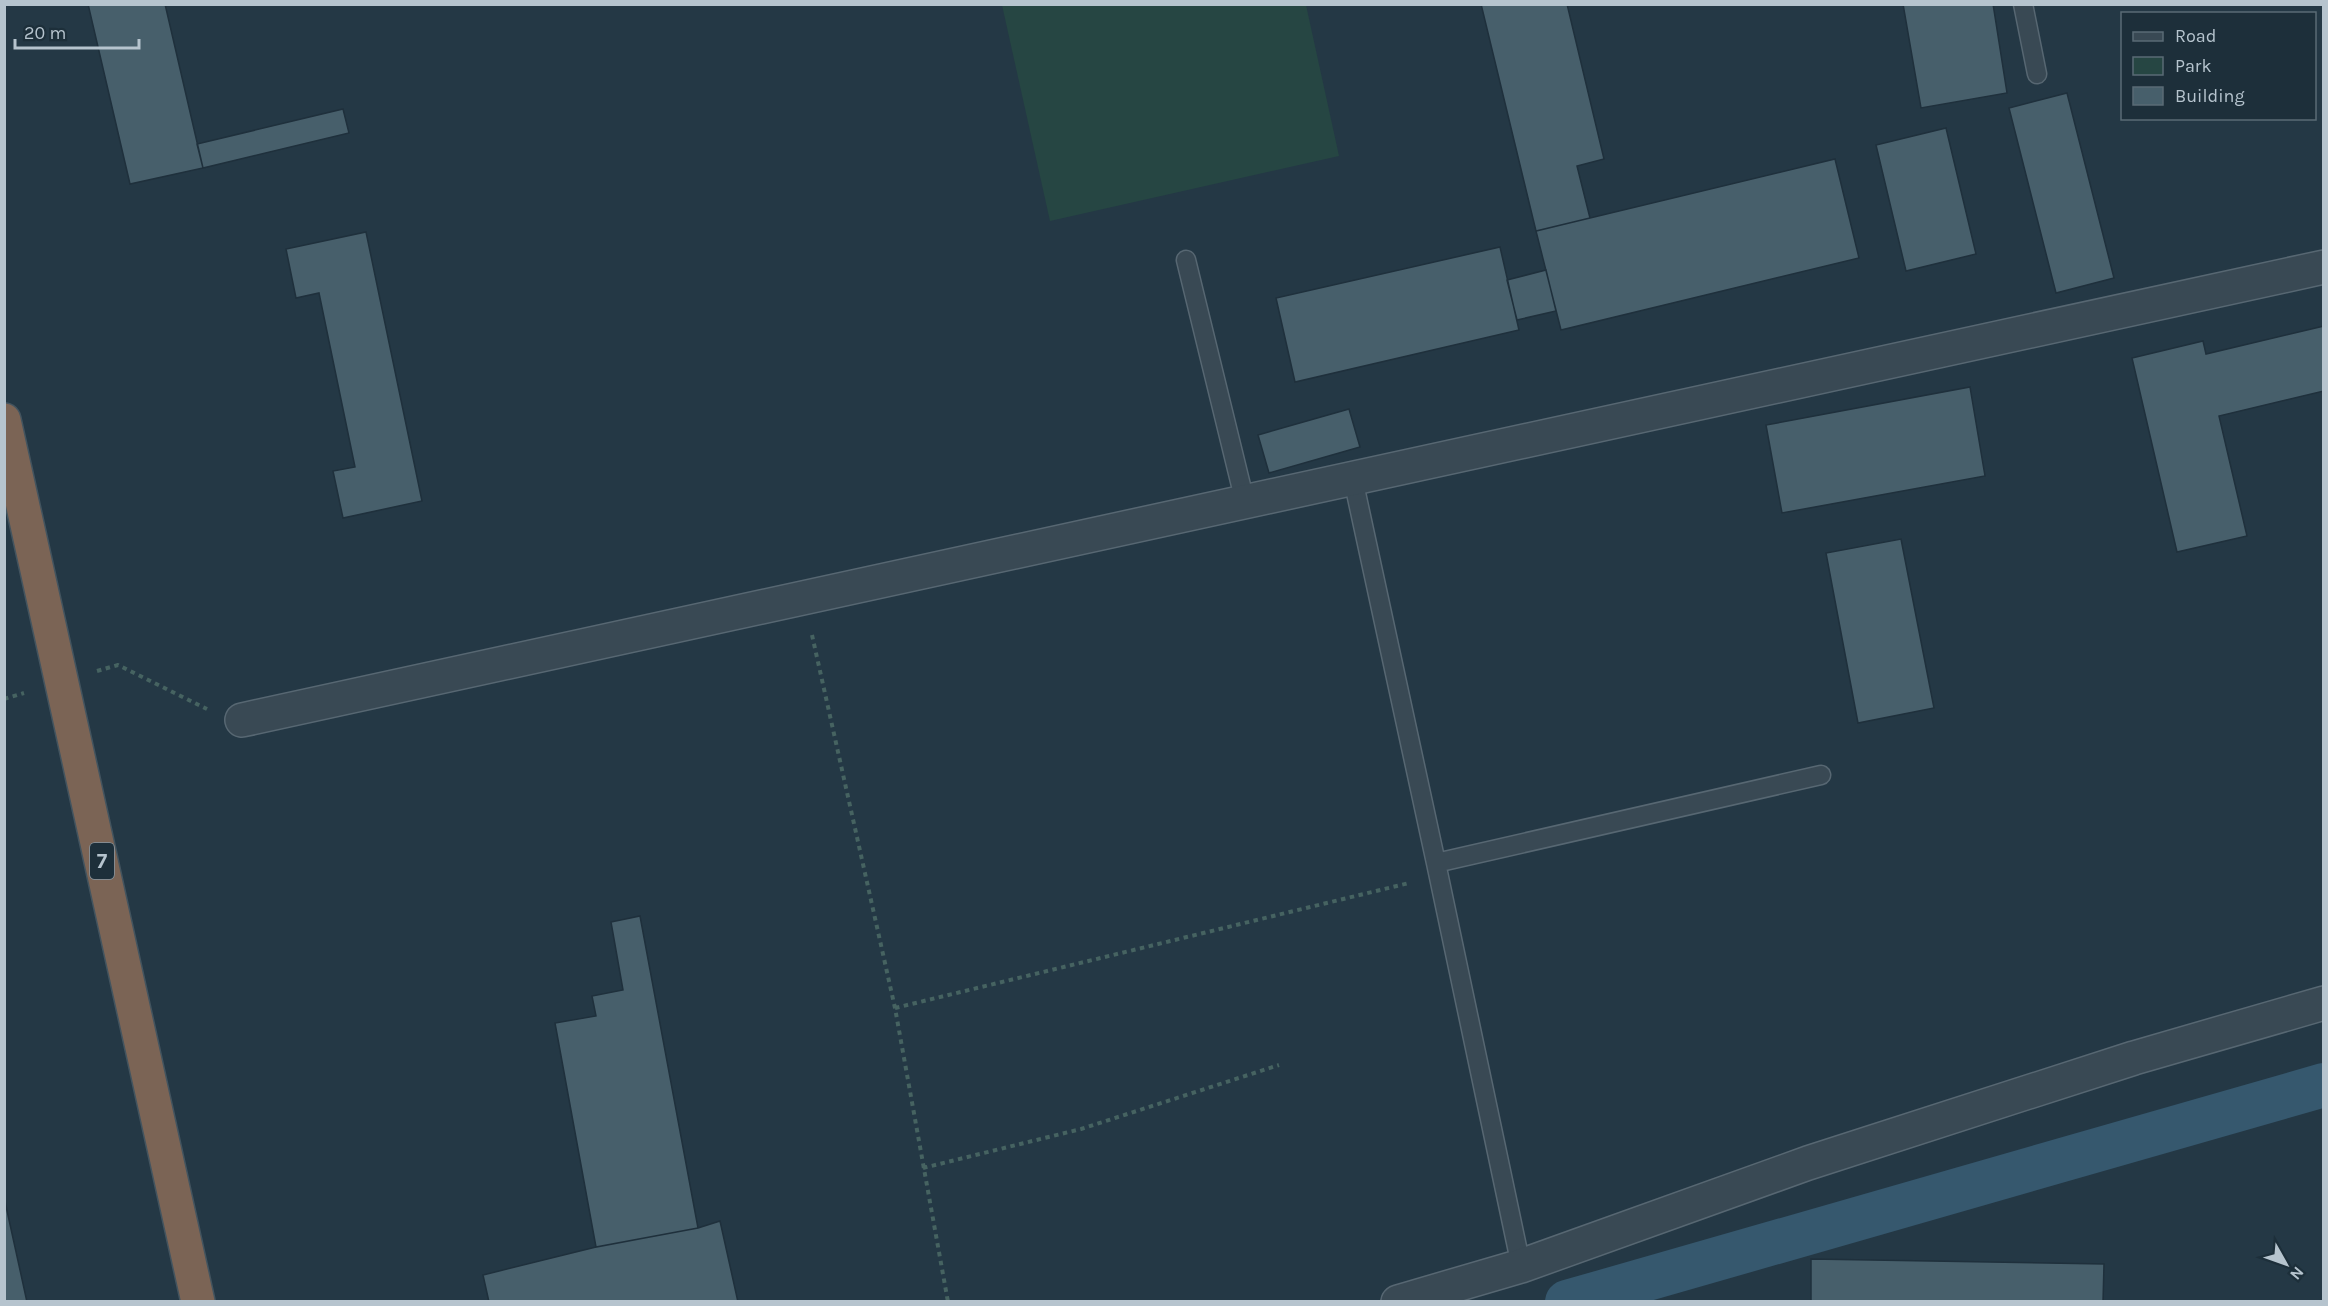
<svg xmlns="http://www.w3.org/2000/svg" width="2328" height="1306" viewBox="0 0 2328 1306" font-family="Karla,sans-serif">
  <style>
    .green { fill: #264643 }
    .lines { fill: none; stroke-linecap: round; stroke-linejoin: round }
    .canal { stroke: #36586e; stroke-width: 44 }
    .building { fill: #475f6b; stroke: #1f303c; stroke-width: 1.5 }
    .lane-casing { stroke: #576772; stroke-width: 21 }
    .street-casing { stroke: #576772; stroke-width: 36 }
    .highway-casing { stroke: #43545f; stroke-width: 36 }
    .path { stroke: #466361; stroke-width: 4; stroke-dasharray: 4.5 4.5; stroke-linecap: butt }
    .lane { stroke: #394954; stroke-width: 18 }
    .street { stroke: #394954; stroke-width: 33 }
    .highway { stroke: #7b6455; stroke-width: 33 }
    .labels { text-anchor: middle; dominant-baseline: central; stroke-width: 5; stroke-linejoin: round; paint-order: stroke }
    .shield { fill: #1d2f3a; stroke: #8897a2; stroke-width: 1.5 }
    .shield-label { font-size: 21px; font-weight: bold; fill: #b6c4ce }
  </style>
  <rect width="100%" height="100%" fill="#243845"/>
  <path class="green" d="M 1002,5 L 1306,5 L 1339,156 L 1050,221 Z"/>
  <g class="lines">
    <path class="canal" d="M 1567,1302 L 2324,1085"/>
  </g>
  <path class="building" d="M 88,4 L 165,4 L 203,168 L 130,184 Z
    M 1481,4 L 1567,4 L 1604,159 L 1577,166 L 1590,218 L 1536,231 Z
    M 1903,4 L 1993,4 L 2007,93 L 1921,108 Z
    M 2067,93 L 2114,278 L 2056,293 L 2009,108 Z
    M 343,109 L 349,133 L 203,168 L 197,144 Z
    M 1946,128 L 1976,254 L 1906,271 L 1876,145 Z
    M 1835,159 L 1859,258 L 1561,330 L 1536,231 Z
    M 366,232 L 422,501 L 343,518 L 333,471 L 355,467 L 319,293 L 296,298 L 286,249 Z
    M 1500,247 L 1519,330 L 1295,382 L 1276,298 Z
    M 1546,270 L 1556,311 L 1517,320 L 1507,280 Z
    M 2324,326 L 2324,391 L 2219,416 L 2247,536 L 2177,552 L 2132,358 L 2203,341 L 2206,354 Z
    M 1970,387 L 1985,476 L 1782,513 L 1766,425 Z
    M 1349,409 L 1360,447 L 1269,473 L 1258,435 Z
    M 1901,539 L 1934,708 L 1858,723 L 1826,553 Z
    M 640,916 L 698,1228 L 596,1247 L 555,1023 L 596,1016 L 592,996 L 623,990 L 611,922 Z
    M 4,1197 L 27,1302 L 4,1302 Z
    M 720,1221 L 738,1302 L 489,1302 L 483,1275 L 596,1247 L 698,1228 Z
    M 1811,1259 L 2104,1264 L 2103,1302 L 1811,1302 Z"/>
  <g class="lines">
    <g class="lane-casing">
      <path id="lane" d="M 2023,4 L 2037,74
        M 1186,260 L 1245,502
        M 1353,479 L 1436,863 L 1521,1266
        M 1436,863 L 1821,775"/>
    </g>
    <g class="street-casing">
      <path id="street" d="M 242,720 L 2324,267
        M 1398,1302 L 1521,1266 L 1808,1163 L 2134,1058 L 2324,1003"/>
    </g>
    <g class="highway-casing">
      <path id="highway" d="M 4,420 L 198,1302"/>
    </g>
    <path class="path" d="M 812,635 L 895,1008 L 948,1302
      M 97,671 L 118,665 L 207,709
      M 4,699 L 24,693
      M 895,1008 L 1409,883
      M 923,1168 L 1081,1129 L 1279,1065"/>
    <use href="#lane" class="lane"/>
    <use href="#street" class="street"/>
    <use href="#highway" class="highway"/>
  </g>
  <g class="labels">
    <rect class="shield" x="90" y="843" width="24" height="36" rx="4.5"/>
    <g class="shield-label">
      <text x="102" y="861">7</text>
    </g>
  </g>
  <rect width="2328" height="1306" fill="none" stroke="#b6c4ce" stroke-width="12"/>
  <rect x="2121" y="12" width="195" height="108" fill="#1d2f3a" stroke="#5a6b75" stroke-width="1.5"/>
  <rect x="2133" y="32" width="30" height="9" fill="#394954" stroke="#5a6b75" stroke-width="1.5"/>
  <text x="2175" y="42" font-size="18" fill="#b6c4ce">Road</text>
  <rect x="2133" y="57" width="30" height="18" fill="#264643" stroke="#5a6b75" stroke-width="1.5"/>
  <text x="2175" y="72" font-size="18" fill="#b6c4ce">Park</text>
  <rect x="2133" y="87" width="30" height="18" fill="#475f6b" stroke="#5a6b75" stroke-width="1.5"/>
  <text x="2175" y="102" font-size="18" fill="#b6c4ce">Building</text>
  <g transform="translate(2286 1264) rotate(130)" stroke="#1d2f3a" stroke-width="4.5" paint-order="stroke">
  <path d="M0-4.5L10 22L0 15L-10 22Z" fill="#b6c4ce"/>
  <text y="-9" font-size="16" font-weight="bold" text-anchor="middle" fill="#b6c4ce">N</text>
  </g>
  <path d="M15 39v9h124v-9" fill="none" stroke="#b6c4ce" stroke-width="3"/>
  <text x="24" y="39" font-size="18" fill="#b6c4ce" stroke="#1d2f3a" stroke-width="4.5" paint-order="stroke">20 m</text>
</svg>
